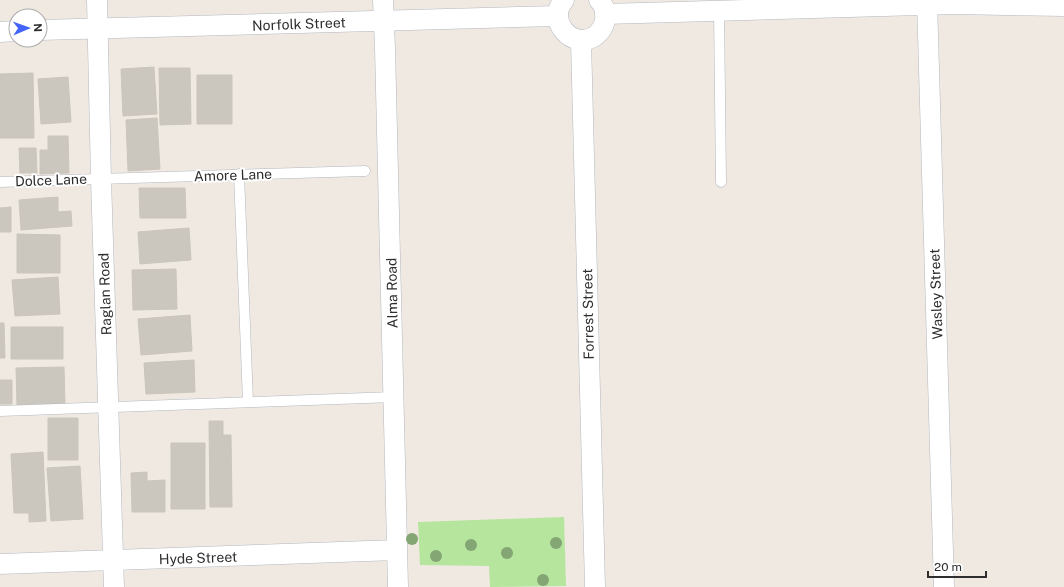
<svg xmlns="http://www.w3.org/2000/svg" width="1064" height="587" viewBox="0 0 1064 587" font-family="'Public Sans',sans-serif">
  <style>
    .green { fill: #b6e59e }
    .building { fill: #cbc7bf; stroke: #cbc5ba }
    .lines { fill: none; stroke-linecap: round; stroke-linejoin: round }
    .lane-casing { stroke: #b4b7c1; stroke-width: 11 }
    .street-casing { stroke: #b4b7c1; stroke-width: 21 }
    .lane { stroke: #fff; stroke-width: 10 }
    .street { stroke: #fff; stroke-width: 20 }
    .tree { fill: #84a574 }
    .labels { text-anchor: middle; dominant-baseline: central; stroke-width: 4; stroke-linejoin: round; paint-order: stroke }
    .street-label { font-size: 14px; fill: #2e2e2e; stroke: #fff }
  </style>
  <rect width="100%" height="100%" fill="#efe9e1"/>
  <path class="green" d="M 564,517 L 566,586 L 490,587 L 489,566 L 420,565 L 418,522 Z"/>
  <path class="building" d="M 154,67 L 157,114 L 123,116 L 121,69 Z
    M 159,68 L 190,68 L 191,124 L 160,125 Z
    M 33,73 L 34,138 L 0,138 L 0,74 Z
    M 197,75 L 232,75 L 232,124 L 197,124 Z
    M 68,77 L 71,122 L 41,124 L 38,79 Z
    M 157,118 L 160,169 L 128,171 L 126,120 Z
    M 48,136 L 68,136 L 69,173 L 40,174 L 40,150 L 48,150 Z
    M 19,148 L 36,148 L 37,173 L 20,173 Z
    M 139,188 L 185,188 L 186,218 L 140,218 Z
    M 58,197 L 58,212 L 71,211 L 72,226 L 21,230 L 19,200 Z
    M 11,207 L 11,232 L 0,232 L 0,208 Z
    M 189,228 L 191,260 L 140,264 L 138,232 Z
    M 17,234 L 60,235 L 60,273 L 17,273 Z
    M 176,269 L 177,309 L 133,310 L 132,270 Z
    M 58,277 L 60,314 L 15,316 L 12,280 Z
    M 190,315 L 192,351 L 141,355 L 138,319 Z
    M 0,323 L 4,323 L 5,358 L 0,358 Z
    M 11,327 L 63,327 L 63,359 L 11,359 Z
    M 194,360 L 195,392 L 146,394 L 144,363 Z
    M 64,367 L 65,404 L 17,405 L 16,368 Z
    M 0,380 L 12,380 L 12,404 L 0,404 Z
    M 48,418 L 78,418 L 78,460 L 48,460 Z
    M 209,421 L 223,421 L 223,435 L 231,435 L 232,507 L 210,507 Z
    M 171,443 L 205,443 L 205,509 L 171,509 Z
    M 43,452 L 46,521 L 29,522 L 29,513 L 14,513 L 11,454 Z
    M 80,466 L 83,519 L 51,521 L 47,468 Z
    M 147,472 L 147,481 L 165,480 L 165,512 L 132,512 L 131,473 Z"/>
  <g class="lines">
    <g class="lane-casing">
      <path id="lane" d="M 719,11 L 721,182
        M 239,174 L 248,402
        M 0,182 L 365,171
        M 0,411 L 394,397"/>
    </g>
    <g class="street-casing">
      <path id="street" d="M 97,0 L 101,179 L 114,587
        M 383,0 L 385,48 L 398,587
        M 564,0 C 546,20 572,51 595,36 C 600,32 604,27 605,20 C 606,13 604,5 599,0
        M 927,0 L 944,587
        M 605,14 L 954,4 L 1064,6
        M 40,30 L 557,16
        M 0,32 L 16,31
        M 581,40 L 595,587
        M 0,564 L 397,550"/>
    </g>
    <use href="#lane" class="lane"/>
    <use href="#street" class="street"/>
  </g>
  <g class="tree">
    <circle cx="412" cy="539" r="6"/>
    <circle cx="556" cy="543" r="6"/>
    <circle cx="471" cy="545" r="6"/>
    <circle cx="507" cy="553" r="6"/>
    <circle cx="436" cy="556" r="6"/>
    <circle cx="543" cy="580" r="6"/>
  </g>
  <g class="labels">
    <g class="street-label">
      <text transform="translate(299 24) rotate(-2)">Norfolk Street</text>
      <text transform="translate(233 175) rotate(-2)">Amore Lane</text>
      <text transform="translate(51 180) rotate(-2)">Dolce Lane</text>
      <text transform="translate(392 293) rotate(-91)">Alma Road</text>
      <text transform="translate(105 294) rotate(-92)">Raglan Road</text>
      <text transform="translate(936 294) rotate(-92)">Wasley Street</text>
      <text transform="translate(588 314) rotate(-91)">Forrest Street</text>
      <text transform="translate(198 558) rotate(-2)">Hyde Street</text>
    </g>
  </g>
  <g transform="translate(28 28) rotate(88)"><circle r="19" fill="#ffffff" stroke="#ababab"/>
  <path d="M0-3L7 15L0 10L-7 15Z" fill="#4264fb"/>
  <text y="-6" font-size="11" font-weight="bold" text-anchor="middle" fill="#2e2e2e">N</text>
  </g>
  <path d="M928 571v6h58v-6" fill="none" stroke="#2e2e2e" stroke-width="2"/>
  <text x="934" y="571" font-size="12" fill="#2e2e2e" stroke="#ffffff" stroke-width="3" paint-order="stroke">20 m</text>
</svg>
